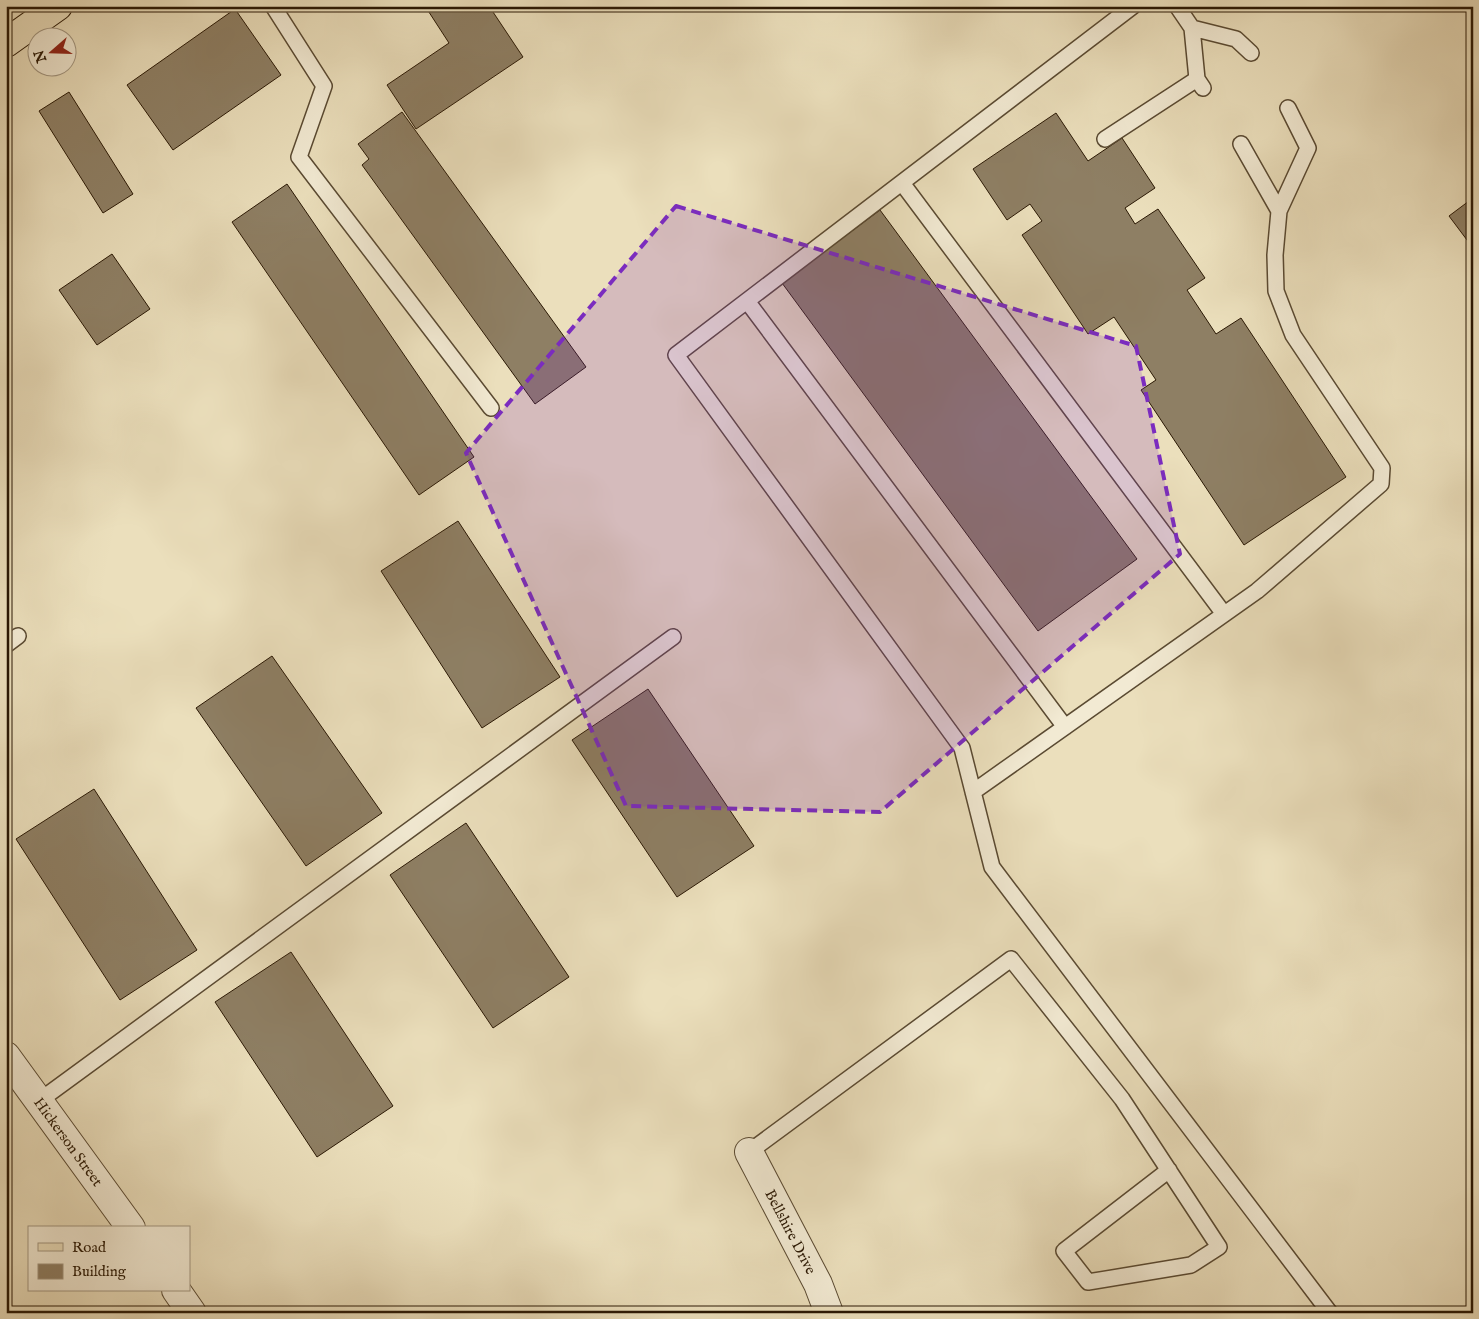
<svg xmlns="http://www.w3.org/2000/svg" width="1479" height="1319" viewBox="0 0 1479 1319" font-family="'IM FELL English',serif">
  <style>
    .building { fill: #8e7f64; stroke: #2a1804 }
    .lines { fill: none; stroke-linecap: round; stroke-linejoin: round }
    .service-casing { stroke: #5a4a32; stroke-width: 18 }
    .minor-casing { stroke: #5a4a32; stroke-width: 30 }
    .primary-casing { stroke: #2a1804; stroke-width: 30 }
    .service { stroke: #f2ead3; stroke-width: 15 }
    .minor { stroke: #f2ead3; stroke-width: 28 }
    .primary { stroke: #ebdfbc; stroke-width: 28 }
    .marked { fill: #7b2cbf; fill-opacity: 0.2; stroke: #7b2cbf; stroke-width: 4; stroke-dasharray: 10 6; stroke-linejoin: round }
    .labels { text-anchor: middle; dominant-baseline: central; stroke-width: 4; stroke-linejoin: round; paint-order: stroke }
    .street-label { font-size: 15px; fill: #2a1804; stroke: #f2ead3 }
  </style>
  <rect width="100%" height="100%" fill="#ebdfbc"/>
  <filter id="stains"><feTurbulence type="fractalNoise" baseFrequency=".004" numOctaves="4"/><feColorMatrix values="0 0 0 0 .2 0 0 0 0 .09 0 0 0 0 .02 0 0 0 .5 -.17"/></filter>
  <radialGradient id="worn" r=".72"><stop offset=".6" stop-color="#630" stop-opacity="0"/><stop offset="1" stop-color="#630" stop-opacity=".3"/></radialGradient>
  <path class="building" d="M 425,6 L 489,6 L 523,57 L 416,129 L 387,85 L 449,43 Z
    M 235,9 L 281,75 L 173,150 L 127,85 Z
    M 69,92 L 133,194 L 103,213 L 39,111 Z
    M 402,112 L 586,367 L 535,404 L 362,165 L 369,159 L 358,144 Z
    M 1056,113 L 1088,161 L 1122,138 L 1155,188 L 1125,208 L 1135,224 L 1158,209 L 1205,278 L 1187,290 L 1216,334 L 1241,318 L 1346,477 L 1244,545 L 1141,390 L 1156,380 L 1114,317 L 1088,334 L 1022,235 L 1042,221 L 1030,204 L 1007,220 L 973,169 Z
    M 287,184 L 474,457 L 419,495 L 232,222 Z
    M 1473,198 L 1473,248 L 1449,216 Z
    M 880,210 L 1137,559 L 1038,631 L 782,283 Z
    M 112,254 L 150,309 L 97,345 L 59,290 Z
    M 458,521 L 560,677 L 482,728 L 381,571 Z
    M 272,656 L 382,813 L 306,866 L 196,708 Z
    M 648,689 L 754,846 L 677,897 L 572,740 Z
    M 94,789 L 197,950 L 120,1000 L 16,839 Z
    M 466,823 L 569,977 L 493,1028 L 390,875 Z
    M 291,952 L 393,1106 L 317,1157 L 215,1002 Z"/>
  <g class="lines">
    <g class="service-casing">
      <path id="service" d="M 273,6 L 324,86 L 299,157 L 491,408
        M 1133,6 L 676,355 L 962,748 L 992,867 L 1330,1313
        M 1177,6 L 1192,28 L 1236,39 L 1251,53
        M 1192,28 L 1197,79 L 1203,88
        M 1105,139 L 1197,79
        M 1241,144 L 1279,211
        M 902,183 L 1224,614
        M 747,301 L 1065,727
        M 6,645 L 18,636
        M 973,792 L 1257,591 L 1381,484 L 1382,468 L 1293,335 L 1276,291 L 1275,255 L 1279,211 L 1308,148 L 1288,108
        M 39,1101 L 673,637
        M 749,1152 L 1011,959 L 1122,1099 L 1219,1247 L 1191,1265 L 1088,1282 L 1064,1251 L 1169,1170"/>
    </g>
    <g class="minor-casing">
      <g id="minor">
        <path id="s1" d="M 6,1056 L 131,1228"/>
        <path id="s2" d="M 749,1152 L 818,1284 L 829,1313"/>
        <path d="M 176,1290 L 192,1313"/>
      </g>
    </g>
    <g class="primary-casing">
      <path id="primary" d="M 6,43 L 58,6"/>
    </g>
    <use href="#service" class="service"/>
    <use href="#minor" class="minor"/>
    <use href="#primary" class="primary"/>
  </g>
  <path class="marked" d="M 676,206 L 1136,346 L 1180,554 L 880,812 L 626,806 L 466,453 Z"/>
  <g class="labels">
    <g class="street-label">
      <text stroke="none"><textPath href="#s1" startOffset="106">Hickerson Street</textPath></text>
      <text stroke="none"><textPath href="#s2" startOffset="90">Bellshire Drive</textPath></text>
    </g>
  </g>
  <rect width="1479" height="1319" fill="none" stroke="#ebdfbc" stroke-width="25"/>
  <rect x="8" y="8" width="1464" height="1304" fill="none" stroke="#2a1804" stroke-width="2.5"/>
  <rect x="12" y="12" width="1454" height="1294" fill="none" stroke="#2a1804"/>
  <rect x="28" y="1226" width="162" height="65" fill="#f2ead3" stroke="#a29680"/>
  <rect x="38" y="1243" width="25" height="8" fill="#ebdfbc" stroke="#a29680"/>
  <text x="72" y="1252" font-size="15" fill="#2a1804">Road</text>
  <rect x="38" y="1264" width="25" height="15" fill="#8e7f64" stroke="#a29680"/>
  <text x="72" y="1276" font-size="15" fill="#2a1804">Building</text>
  <g transform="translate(52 52) rotate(250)"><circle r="24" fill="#f2ead3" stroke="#a29680"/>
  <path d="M0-4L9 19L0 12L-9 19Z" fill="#8f2418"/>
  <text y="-8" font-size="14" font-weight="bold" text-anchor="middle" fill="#2a1804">N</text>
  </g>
  <rect width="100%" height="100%" filter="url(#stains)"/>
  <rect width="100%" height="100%" fill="url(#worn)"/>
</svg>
